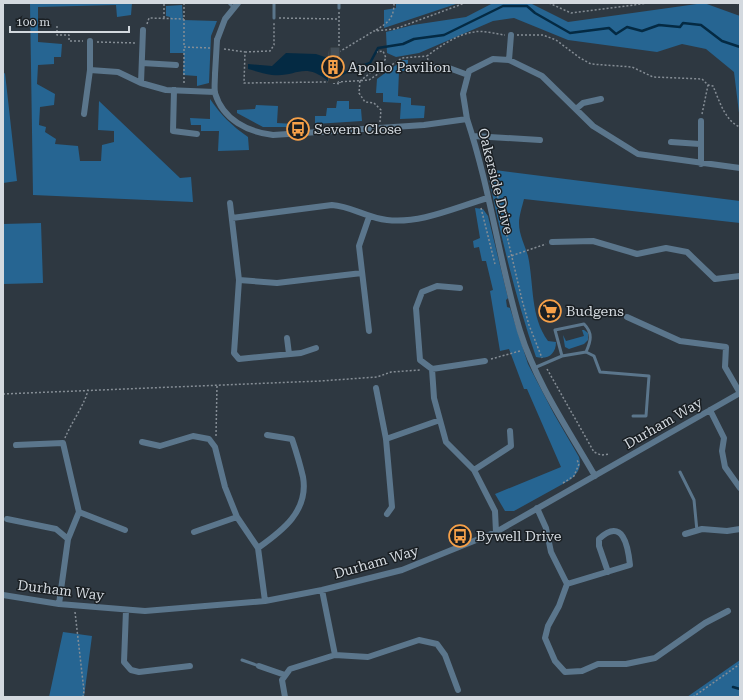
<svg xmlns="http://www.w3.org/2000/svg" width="743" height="700" viewBox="0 0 743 700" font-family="'Roboto Serif',serif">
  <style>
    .green { fill: #266592 }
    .water { fill: #042a43 }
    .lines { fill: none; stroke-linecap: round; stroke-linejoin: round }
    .stream { stroke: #042a43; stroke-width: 2.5 }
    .path { stroke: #858d95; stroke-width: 1.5; stroke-dasharray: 2 2; stroke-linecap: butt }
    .service { stroke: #5b768c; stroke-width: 3 }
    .minor { stroke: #5b768c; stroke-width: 6 }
    .minor-bridge { stroke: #5b768c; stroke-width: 6 }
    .wall { fill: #3a434b }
    .shaded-wall { fill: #2f373d }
    .building { fill: #434e57; stroke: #2f373d }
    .labels { text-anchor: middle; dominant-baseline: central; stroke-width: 3; stroke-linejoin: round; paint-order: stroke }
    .poi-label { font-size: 14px; fill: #d3d9df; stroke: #1a1f23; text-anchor: start }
    .street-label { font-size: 14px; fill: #d3d9df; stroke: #1a1f23 }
  </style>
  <rect width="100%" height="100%" fill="#2e3841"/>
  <path class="green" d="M 30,3 L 132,3 L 131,15 L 117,17 L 116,5 L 38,7 L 38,42 L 62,44 L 61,57 L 54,57 L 54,64 L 38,65 L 37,84 L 55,94 L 54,105 L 40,107 L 39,125 L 46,127 L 45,132 L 56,139 L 55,144 L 78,146 L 80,161 L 101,161 L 102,145 L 114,142 L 114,131 L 98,130 L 99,101 L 180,178 L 191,177 L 193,202 L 33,195 Z
    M 396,3 L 459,3 L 384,28 L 384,10 L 396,8 Z
    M 493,3 L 530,3 L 568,22 L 704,3 L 740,16 L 740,121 L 734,72 L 706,49 L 682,44 L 657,52 L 568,40 L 514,18 L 493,21 L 419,53 L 396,57 L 387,53 L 386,32 L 413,25 L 466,17 Z
    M 182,5 L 183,20 L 217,21 L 211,36 L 209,83 L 197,86 L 197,76 L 183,75 L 184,53 L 170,53 L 170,17 L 166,16 L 166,6 Z
    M 403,60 L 408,60 L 408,71 L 399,71 L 398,96 L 411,98 L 411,105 L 425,106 L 424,118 L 400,119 L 401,103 L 383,102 L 383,93 L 376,93 L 377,79 Z
    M 5,73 L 17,181 L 3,183 L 3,74 Z
    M 210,99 C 221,115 232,126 248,137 L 249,150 L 218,151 L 219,131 L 201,131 L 201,125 L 191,125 L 190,118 L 210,119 Z
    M 337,101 L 349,101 L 349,109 L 361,109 L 362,121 L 315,124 L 315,116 L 326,116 L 327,108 L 336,108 Z
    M 256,105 L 278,106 L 277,123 L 295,124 L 294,127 L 263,127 L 237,113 L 237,110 L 255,109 Z
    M 487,169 L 740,201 L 740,223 L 524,199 C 522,207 519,216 519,223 C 519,235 525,245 528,256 C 534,284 530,317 548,341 L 556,342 C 556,354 548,360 536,357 C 515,296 500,233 487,169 Z
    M 475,208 L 483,209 L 488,216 L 508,298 L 506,300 L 507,307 L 510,308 L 528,364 L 554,414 L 579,457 C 582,467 578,473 570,480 L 514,511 L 505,511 L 495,494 L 561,467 L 527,389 L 524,389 L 509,349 L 500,351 L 490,291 L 493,290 L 486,261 L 482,261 L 479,247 L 474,248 L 473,241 L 480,238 Z
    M 41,223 L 43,283 L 3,284 L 3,224 Z
    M 582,330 L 584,330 L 588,333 L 588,340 L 584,344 L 569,349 L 565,347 L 563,335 L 566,341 L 584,336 Z
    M 63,632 L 92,636 L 84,697 L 49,697 Z
    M 740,660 L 740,697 L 687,697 Z"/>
  <path class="water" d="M 286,53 L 316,54 L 328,58 L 328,81 C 303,61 296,78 272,75 C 264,74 256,71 248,69 L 248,64 L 272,66 Z"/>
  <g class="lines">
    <path class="stream" d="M 337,77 L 350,70 L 370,63 L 378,48 L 403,44 L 414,39 L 444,35 L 503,6 L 527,6 L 535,13 L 570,33 L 609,28 L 616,34 L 627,27 L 642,31 L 659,25 L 680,27 L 683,23 L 701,25 L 722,41 L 740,47
      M 733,687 L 740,689"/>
    <path class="path" d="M 184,3 L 184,47
      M 549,3 L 571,13 L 649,3
      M 736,3 L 740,4
      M 339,12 L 339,48
      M 164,18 L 164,3
      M 279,18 L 339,19
      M 147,24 L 149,18 L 184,19
      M 57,26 L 57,35 L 69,35 L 69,41 L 83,41
      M 376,30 C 388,23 394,18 394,3
      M 517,35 L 543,35 L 556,40 L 580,58 L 591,64 L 632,67 L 653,77 L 702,79 L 708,85 L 713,86 C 719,100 725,121 740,127
      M 97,42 L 137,43
      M 224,49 L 245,52 L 244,83 L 328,82
      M 245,52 L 270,51 L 274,45 L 274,23
      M 339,52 L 374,31 L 395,29 L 465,3
      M 428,60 L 427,56 C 440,46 458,34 474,32 C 483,30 496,34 505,35
      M 360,81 L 359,93 L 365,102 L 374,103 L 381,110 L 380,122
      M 360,81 L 383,63 L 386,58 L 383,51 L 377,52
      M 337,82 L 369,80 L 402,58 L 427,56
      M 184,83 L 184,47 L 210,48
      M 333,83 L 340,84 L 340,82
      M 702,114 L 708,85
      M 491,182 L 495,185 L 522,300 L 529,325 L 542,358
      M 481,208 L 495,264
      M 508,257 L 546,244
      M 491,359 L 520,351
      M 547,369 L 594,452 L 601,455 L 610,454
      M 3,394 L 320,381 L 377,377 L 391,372 L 420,370
      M 216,436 L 217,385
      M 65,438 C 71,423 86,403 88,389
      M 563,483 L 574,476 L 579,464 L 577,460
      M 75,612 L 84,691 L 83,697
      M 693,697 L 740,664"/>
    <path class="service" d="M 229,3 L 233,7
      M 274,3 L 274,18
      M 339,3 L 339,8
      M 562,356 L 555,330 L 584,324 C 593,333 591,341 586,352
      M 534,368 L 562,356 L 586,352 L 594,356 L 600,372 L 649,376 L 646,416 L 633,416
      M 680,472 L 694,500 L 697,531
      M 242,660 L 259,666"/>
    <path class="minor" d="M 217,40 L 225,19 L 238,3
      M 509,60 L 511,35
      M 142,63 L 176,65
      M 428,67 L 449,68 L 468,75
      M 90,70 L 118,72 L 141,83 L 166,90 L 215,92
      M 215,74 C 215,80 214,88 215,93 C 223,120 248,132 273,135 L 424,125 L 467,119
      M 141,83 L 143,30
      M 174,90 L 173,131 L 197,134
      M 576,109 L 583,103 L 601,99
      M 84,114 L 90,70 L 90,41
      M 473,136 L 540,140
      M 671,142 L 700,144
      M 701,164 L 701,121
      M 230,203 L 239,280
      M 369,217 L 359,246 L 369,331
      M 232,218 L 332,205 C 351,206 367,218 387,220 C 421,224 456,207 488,198
      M 552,242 L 593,241 L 637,254 L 666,248 L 687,252 L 715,279 L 740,276
      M 460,288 L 437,286 L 422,292 L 416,308 L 420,360 L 432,369 L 434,398 L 446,442 L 474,470 L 495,511 L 496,532
      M 627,317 L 680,341 L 726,347 L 725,367 L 740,393
      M 287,338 L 289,354
      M 316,348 L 301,353 L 239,359 L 234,353 L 239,280 L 277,283 L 362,273
      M 432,369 L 485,361
      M 376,388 L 386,439 L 392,507 L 387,514
      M 710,410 L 724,438 L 722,451 L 725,467 L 740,488
      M 386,439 L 440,420
      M 142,442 L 160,446 L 193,436 L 209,439 L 215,447 L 225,487 L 237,517 L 258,548 L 265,601
      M 16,445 L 63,443 L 79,512 L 68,539 L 59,604
      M 474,470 L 511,446 L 510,431
      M 595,476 C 568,429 536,383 520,331 C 499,261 490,188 467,119 L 463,94 L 469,71 L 493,59 L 509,60 L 542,76 L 593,126 L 638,154 L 740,168
      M 537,508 L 546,528 L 551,552 L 567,584 L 630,565 C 628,546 623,517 599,539 L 599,546 L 608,572
      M 79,512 L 125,530
      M 7,519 L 56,529 L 68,539
      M 194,532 L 237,517
      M 685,534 L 702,529 L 727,531 L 740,529
      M 258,548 C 282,531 309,511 303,477 C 300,464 296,451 292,439 L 267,435
      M 567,584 L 559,606 L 548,626 L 545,638 L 555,661 L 565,672 L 582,671 L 598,664 L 626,664 L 655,658 L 705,623 L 728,611
      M 322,590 L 335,655
      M 3,595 L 59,604 L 145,611 L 265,601 L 322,590 L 402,570 L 496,532 L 740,393
      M 126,610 L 124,662 L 131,670 L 139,672 L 190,666
      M 259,666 L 285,675
      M 285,697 L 282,680 L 290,669 L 335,655 L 368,657 L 419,640 L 437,644 L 445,655 L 458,690"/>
    <path class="minor-bridge" d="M 215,74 L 217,40"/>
  </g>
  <path class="wall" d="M 330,47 L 337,83 L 328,83 L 328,53 Z"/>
  <path class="shaded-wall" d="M 330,77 L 340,77 L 337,83 L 328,83 Z"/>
  <path class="building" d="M 330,47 L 340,47 L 340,77 L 330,77 Z"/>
  <defs>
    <g id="building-ring" transform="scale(1.15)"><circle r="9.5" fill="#1a1f23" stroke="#f7a149" stroke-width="1.5"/><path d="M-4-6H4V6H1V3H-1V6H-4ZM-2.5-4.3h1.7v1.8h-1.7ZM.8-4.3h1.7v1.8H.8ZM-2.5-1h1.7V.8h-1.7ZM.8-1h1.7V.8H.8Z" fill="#f7a149"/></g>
    <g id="bus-ring" transform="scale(1.15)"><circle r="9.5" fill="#1a1f23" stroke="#f7a149" stroke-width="1.5"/><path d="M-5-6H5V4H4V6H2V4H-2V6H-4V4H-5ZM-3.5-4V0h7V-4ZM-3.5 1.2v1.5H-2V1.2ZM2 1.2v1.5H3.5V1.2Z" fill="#f7a149"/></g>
    <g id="supermarket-ring" transform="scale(1.15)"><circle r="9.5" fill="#1a1f23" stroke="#f7a149" stroke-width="1.5"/><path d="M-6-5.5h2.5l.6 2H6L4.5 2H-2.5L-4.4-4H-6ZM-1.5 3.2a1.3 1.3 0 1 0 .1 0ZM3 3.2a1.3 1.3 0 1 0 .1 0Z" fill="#f7a149"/></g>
  </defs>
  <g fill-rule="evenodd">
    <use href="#building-ring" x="333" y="67"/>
    <use href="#bus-ring" x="298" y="129"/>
    <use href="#supermarket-ring" x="550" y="311"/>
    <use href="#bus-ring" x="460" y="536"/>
  </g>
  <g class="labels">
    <g class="poi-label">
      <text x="348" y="67">Apollo Pavilion</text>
      <text x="314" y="129">Severn Close</text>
      <text x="566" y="311">Budgens</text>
      <text x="476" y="536">Bywell Drive</text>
    </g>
    <g class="street-label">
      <text transform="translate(496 181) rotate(76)">Oakerside Drive</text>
      <text transform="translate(663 423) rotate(-30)">Durham Way</text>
      <text transform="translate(376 562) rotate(-16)">Durham Way</text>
      <text transform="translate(61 590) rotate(7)">Durham Way</text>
    </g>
  </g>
  <rect width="743" height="700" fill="none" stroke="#d3d9df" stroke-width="8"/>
  <path d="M10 26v6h119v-6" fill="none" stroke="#d3d9df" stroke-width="2"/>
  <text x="16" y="26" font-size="12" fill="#d3d9df" stroke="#1a1f23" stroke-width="3" paint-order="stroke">100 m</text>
</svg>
